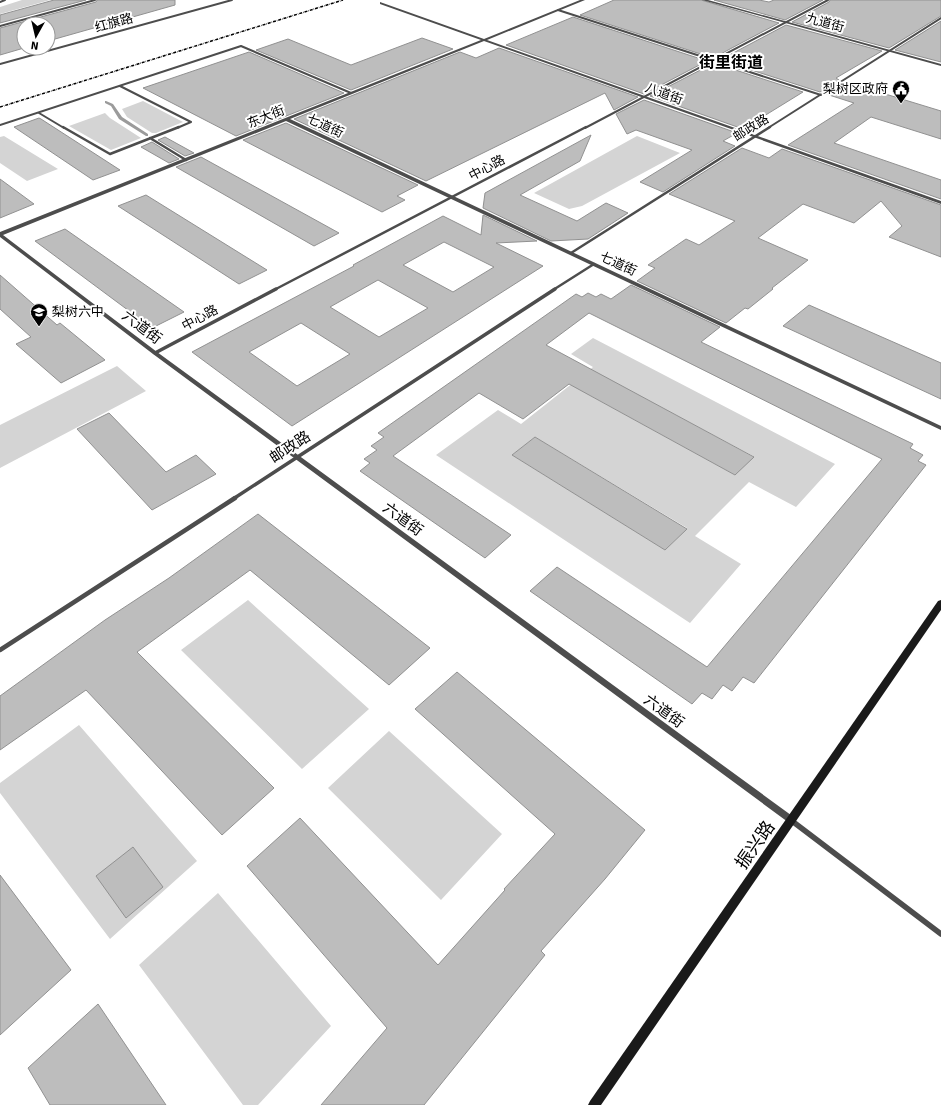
<svg xmlns="http://www.w3.org/2000/svg" width="941" height="1105" viewBox="0 0 941 1105" font-family="Signika,'Noto Sans SC',sans-serif">
  <style>
    .green { fill: #d4d4d4; fill-rule: evenodd }
    .lines { fill: none; stroke-linecap: round; stroke-linejoin: round }
    .stream { fill: #9b9b9b; fill-rule: evenodd }
    .building { fill: #bdbdbd; stroke: #919191; fill-rule: evenodd }
    .minor-far4 { stroke: #4d4d4d; stroke-width: 2 }
    .minor-far3 { stroke: #4d4d4d; stroke-width: 2.5 }
    .minor-far2 { stroke: #4d4d4d; stroke-width: 3.5 }
    .minor-far1 { stroke: #4d4d4d; stroke-width: 4.5 }
    .minor { stroke: #4d4d4d; stroke-width: 5.5 }
    .tertiary { fill: #4d4d4d; fill-rule: evenodd }
    .secondary { fill: #1a1a1a; fill-rule: evenodd }
    .rail { stroke: #000; stroke-width: 1.5; stroke-dasharray: 3 1 0.5 1; stroke-linecap: butt }
    .labels { text-anchor: middle; dominant-baseline: central; stroke-width: 4; stroke-linejoin: round; paint-order: stroke }
    .far-street-label { font-size: 13px; fill: #000; stroke: #fff }
    .far-poi-label { font-size: 13px; fill: #000; stroke: #fff; text-anchor: end }
    .street-label { font-size: 15px; fill: #000; stroke: #fff }
    .far-district-label { font-size: 16px; font-weight: bold; fill: #000; stroke: #fff }
    .near-street-label { font-size: 18px; fill: #000; stroke: #fff }
  </style>
  <rect width="100%" height="100%" fill="#fff"/>
  <path class="green" d="M 22,0 L 50,0 L 0,14 L 0,7 Z
    M 143,101 L 183,122 L 156,133 L 152,133 L 127,117 L 122,109 Z
    M 105,113 L 110,118 L 141,138 L 111,150 L 69,126 Z
    M 4,136 L 58,169 L 27,181 L 0,163 L 0,137 Z
    M 637,136 L 680,153 L 582,206 L 569,209 L 534,193 Z
    M 593,338 L 835,464 L 796,507 L 749,482 L 695,536 L 741,564 L 690,623 L 436,455 L 498,410 L 521,424 L 593,367 L 571,354 ZM 608,379 L 753,456 L 753,457 L 735,475 L 589,395 ZM 535,437 L 687,528 L 687,529 L 665,550 L 512,455 Z
    M 117,366 L 146,391 L 0,468 L 0,425 Z
    M 248,600 L 369,709 L 302,769 L 181,650 Z
    M 79,725 L 197,861 L 110,939 L 0,793 L 0,783 Z
    M 389,731 L 502,834 L 441,900 L 328,788 Z
    M 218,893 L 331,1026 L 258,1105 L 243,1105 L 139,965 Z"/>
  <g class="lines">
    <path class="stream" d="M 106,101 L 113,104 L 122,117 L 148,134 L 148,136 L 146,136 L 119,119 L 111,106 L 105,103 L 105,101 Z"/>
  </g>
  <path class="building" d="M 54,0 L 86,0 L 0,23 L 0,15 Z
    M 97,0 L 175,0 L 175,5 L 48,41 L 48,24 L 24,24 L 24,48 L 0,55 L 0,28 L 96,2 Z
    M 614,0 L 701,0 L 779,23 L 713,58 L 580,15 Z
    M 714,0 L 759,0 L 769,2 L 774,0 L 823,0 L 785,20 Z
    M 830,0 L 941,0 L 941,16 L 889,48 L 792,22 L 829,2 Z
    M 573,17 L 707,61 L 644,94 L 506,45 Z
    M 941,21 L 941,62 L 895,50 Z
    M 786,25 L 882,51 L 836,78 L 839,80 L 820,92 L 720,60 Z
    M 422,38 L 453,49 L 351,90 L 256,50 L 288,39 L 351,65 Z
    M 499,48 L 638,97 L 614,110 L 605,93 L 426,181 L 294,119 L 460,52 L 476,58 Z
    M 249,52 L 344,93 L 236,136 L 143,88 Z
    M 714,63 L 803,92 L 743,129 L 650,96 Z
    M 846,82 L 941,111 L 941,139 L 871,117 L 834,143 L 941,180 L 941,199 L 788,145 L 854,103 L 826,94 Z
    M 644,100 L 737,133 L 723,141 L 735,146 L 663,192 L 640,182 L 692,150 L 636,130 L 627,134 L 616,114 Z
    M 39,118 L 41,119 L 120,170 L 93,180 L 14,127 Z
    M 286,123 L 418,185 L 397,196 L 405,200 L 382,212 L 243,140 Z
    M 591,135 L 580,161 L 520,195 L 577,221 L 606,203 L 628,213 L 588,239 L 551,241 L 483,208 L 485,193 Z
    M 165,137 L 194,153 L 185,156 L 158,140 Z
    M 152,142 L 179,159 L 169,163 L 141,147 Z
    M 742,148 L 769,158 L 782,149 L 941,205 L 941,257 L 889,237 L 902,226 L 881,201 L 854,223 L 803,204 L 758,238 L 808,260 L 772,288 L 773,289 L 748,309 L 745,308 L 726,323 L 637,281 L 655,268 L 648,265 L 686,239 L 699,245 L 735,221 L 669,194 Z
    M 201,157 L 339,233 L 314,246 L 176,167 Z
    M 0,179 L 34,204 L 0,218 Z
    M 146,195 L 267,270 L 239,284 L 118,206 Z
    M 483,215 L 537,241 L 496,243 L 543,266 L 292,426 L 192,352 L 354,266 L 353,265 L 443,216 L 481,235 ZM 444,242 L 494,267 L 453,292 L 403,265 ZM 378,280 L 428,308 L 379,337 L 330,307 ZM 301,323 L 350,354 L 297,386 L 249,352 Z
    M 65,229 L 184,312 L 152,328 L 35,241 Z
    M 0,275 L 57,325 L 60,323 L 105,360 L 61,383 L 16,344 L 31,337 L 0,309 Z
    M 631,285 L 720,327 L 701,342 L 913,444 L 910,448 L 923,455 L 918,461 L 926,465 L 754,683 L 743,677 L 732,691 L 723,685 L 712,699 L 702,693 L 692,704 L 530,591 L 557,567 L 707,667 L 882,459 L 589,313 L 546,345 L 754,457 L 735,475 L 569,384 L 523,419 L 479,393 L 393,456 L 511,535 L 485,558 L 360,471 L 370,463 L 364,459 L 377,450 L 371,446 L 384,437 L 378,433 L 576,294 L 582,297 L 588,293 L 596,297 L 601,294 L 611,299 Z
    M 809,305 L 941,363 L 941,399 L 783,326 Z
    M 109,413 L 166,472 L 196,455 L 216,474 L 152,510 L 77,429 Z
    M 535,437 L 687,529 L 665,550 L 512,455 Z
    M 258,514 L 430,648 L 389,685 L 250,570 L 137,652 L 274,788 L 222,835 L 86,690 L 0,750 L 0,696 L 105,620 L 169,578 Z
    M 457,672 L 645,830 L 605,879 L 541,951 L 545,955 L 424,1105 L 321,1105 L 387,1028 L 247,866 L 300,818 L 438,965 L 505,890 L 504,889 L 555,834 L 415,709 Z
    M 133,847 L 163,887 L 126,918 L 96,876 Z
    M 0,875 L 71,970 L 0,1035 Z
    M 98,1004 L 166,1105 L 50,1105 L 28,1068 Z"/>
  <g class="lines">
    <path class="minor-far4" d="M 0,2 L 5,0
      M 558,10 L 821,95
      M 0,26 L 95,0
      M 0,64 L 232,0
      M 120,86 L 191,122 L 177,128
      M 39,113 L 64,128
      M 0,125 L 241,46 L 351,93
      M 585,128 L 828,0
      M 768,128 L 941,18"/>
    <path class="minor-far3" d="M 63,127 L 110,154 L 179,127
      M 150,138 L 186,160
      M 571,253 L 770,127
      M 274,290 L 586,127
      M 553,290 L 594,264"/>
    <path class="minor-far2" d="M 155,353 L 276,289
      M 233,499 L 555,289"/>
    <path class="minor-far1" d="M 0,650 L 235,498"/>
    <path class="minor" d="M 792,821 L 941,934"/>
    <path class="tertiary" d="M 580,0 L 585,0 L 487,40 L 941,201 L 941,204 L 484,41 L 290,119 L 941,426 L 941,430 L 286,121 L 3,235 L 157,352 L 795,818 L 796,821 L 795,824 L 792,825 L 153,354 L 0,237 L 0,232 L 481,40 L 380,4 L 380,2 L 484,39 Z
      M 702,0 L 708,0 L 941,64 L 941,66 Z"/>
    <path class="secondary" d="M 941,600 L 941,610 L 601,1105 L 588,1105 L 590,1101 L 938,601 Z"/>
    <path class="rail" d="M 0,107 L 343,0"/>
  </g>
  <defs>
    <g id="civic-pin" transform="scale(0.9)"><path d="M0 17L-7.5 6A9.5 9.5 0 1 1 7.5 6Z" fill="#000" stroke="#fff"/><path d="M-.6-6.5H3V-4.5H.6V-3L4-1V1h2V6H-6V1h2V-1L-.6-3ZM-1.2 2.5V6h2.4V2.5Z" fill="#fff"/></g>
    <g id="school-pin" transform="scale(0.9)"><path d="M0 17L-7.5 6A9.5 9.5 0 1 1 7.5 6Z" fill="#000" stroke="#fff"/><path d="M0-5L7-2L0 1L-7-2ZM-4 1L0 2.5L4 1V4Q0 6-4 4Z" fill="#fff"/></g>
  </defs>
  <g fill-rule="evenodd">
    <use href="#civic-pin" x="901" y="89"/>
    <use href="#school-pin" x="39" y="312"/>
  </g>
  <g class="labels">
    <g class="far-street-label">
      <text transform="translate(114 23) rotate(-15)">红旗路</text>
      <text transform="translate(825 23) rotate(15)">九道街</text>
      <text transform="translate(664 94) rotate(20)">八道街</text>
      <text transform="translate(266 117) rotate(-22)">东大街</text>
      <text transform="translate(325 126) rotate(25)">七道街</text>
      <text transform="translate(751 128) rotate(-32)">邮政路</text>
      <text transform="translate(487 168) rotate(-28)">中心路</text>
      <text transform="translate(618 264) rotate(25)">七道街</text>
      <text transform="translate(200 318) rotate(-28)">中心路</text>
    </g>
    <g class="far-poi-label">
      <text x="888" y="89">梨树区政府</text>
      <text x="52" y="312" text-anchor="start">梨树六中</text>
    </g>
    <g class="street-label">
      <text transform="translate(142 327) rotate(37)">六道街</text>
      <text transform="translate(290 447) rotate(-33)">邮政路</text>
      <text transform="translate(403 519) rotate(36)">六道街</text>
      <text transform="translate(664 711) rotate(36)">六道街</text>
    </g>
    <g class="far-district-label">
      <text x="731" y="63">街里街道</text>
    </g>
    <g class="near-street-label">
      <text transform="translate(755 845) rotate(-55)">振兴路</text>
    </g>
  </g>
  <g transform="translate(36 36) rotate(188)"><circle r="19" fill="#ffffff" stroke="#999999"/>
  <path d="M0-3L7 15L0 10L-7 15Z" fill="#000000"/>
  <text y="-6" font-size="11" font-weight="bold" text-anchor="middle" fill="#000000">N</text>
  </g>
</svg>
